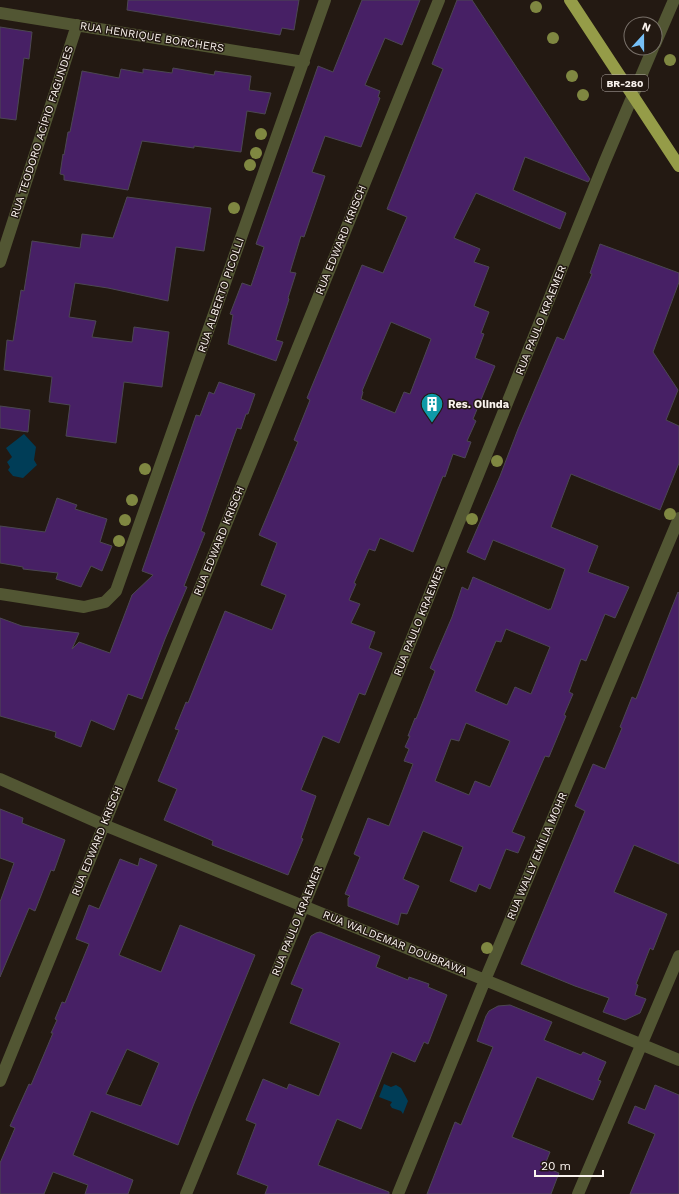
<svg xmlns="http://www.w3.org/2000/svg" width="679" height="1194" viewBox="0 0 679 1194" font-family="'Work Sans',sans-serif">
  <style>
    .water { fill: #003d57 }
    .building { fill: #472065; stroke: #4c4752; fill-rule: evenodd }
    .lines { fill: none; stroke-linecap: round; stroke-linejoin: round }
    .minor { stroke: #525633; stroke-width: 12 }
    .trunk { stroke: #959c48; stroke-width: 12 }
    .tree { fill: #7f8741 }
    .labels { text-anchor: middle; dominant-baseline: central; stroke-width: 3; stroke-linejoin: round; paint-order: stroke }
    .shield { fill: #231912; stroke: #bab2ad; stroke-width: 1 }
    .shield-label { font-size: 10px; font-weight: bold; fill: #fbf4ef }
    .street-label { font-size: 11px; fill: #fbf4ef; stroke: #231912 }
    .poi-label { font-size: 11px; font-weight: bold; fill: #fbf4ef; stroke: #231912; text-anchor: start }
  </style>
  <rect width="100%" height="100%" fill="#231912"/>
  <path class="water" d="M 24,434 L 36,447 L 34,460 L 37,465 L 23,478 L 13,476 L 8,470 L 10,467 L 7,462 L 12,457 L 6,448 Z
    M 384,1084 L 391,1087 L 396,1085 L 401,1088 L 408,1101 L 403,1114 L 401,1111 L 392,1108 L 390,1105 L 392,1102 L 379,1097 Z"/>
  <path class="building" d="M 128,0 L 299,0 L 294,30 L 282,28 L 280,35 L 127,10 Z
    M 362,0 L 420,0 L 402,45 L 385,38 L 365,85 L 380,91 L 378,97 L 380,98 L 361,147 L 325,136 L 312,172 L 325,176 L 304,237 L 301,236 L 290,272 L 296,273 L 288,298 L 289,299 L 276,340 L 283,342 L 276,361 L 228,344 L 233,315 L 230,314 L 242,283 L 251,286 L 264,247 L 256,244 L 318,66 L 333,72 Z
    M 457,0 L 472,0 L 590,179 L 588,182 L 525,157 L 513,190 L 566,213 L 560,229 L 476,193 L 454,238 L 480,249 L 474,262 L 489,267 L 474,306 L 489,312 L 481,333 L 484,334 L 475,358 L 495,366 L 473,419 L 476,421 L 467,441 L 471,442 L 465,458 L 453,454 L 445,477 L 443,476 L 413,552 L 380,538 L 375,551 L 369,549 L 354,583 L 356,584 L 349,600 L 360,604 L 351,623 L 375,632 L 369,648 L 382,653 L 365,695 L 359,693 L 339,743 L 323,736 L 301,790 L 316,796 L 301,838 L 303,839 L 288,875 L 212,845 L 213,841 L 164,820 L 177,789 L 158,781 L 179,730 L 175,729 L 186,702 L 188,703 L 225,611 L 272,630 L 286,595 L 261,585 L 277,543 L 259,535 L 298,442 L 294,440 L 310,400 L 307,398 L 362,265 L 383,273 L 407,217 L 387,209 L 443,69 L 432,64 ZM 391,322 L 431,339 L 410,394 L 404,392 L 395,413 L 361,399 L 363,392 L 362,391 Z
    M 0,27 L 32,32 L 29,59 L 24,58 L 16,120 L 0,118 Z
    M 173,68 L 214,75 L 215,71 L 251,76 L 249,90 L 271,93 L 265,114 L 247,111 L 241,152 L 194,146 L 194,148 L 142,141 L 128,190 L 64,180 L 64,175 L 60,174 L 63,154 L 64,155 L 68,132 L 70,132 L 82,71 L 119,78 L 121,69 L 143,73 L 143,69 L 172,73 Z
    M 127,197 L 211,208 L 204,251 L 176,247 L 168,301 L 108,288 L 75,283 L 69,317 L 96,321 L 92,337 L 132,342 L 134,327 L 169,332 L 162,387 L 124,382 L 116,443 L 66,436 L 70,405 L 49,402 L 52,377 L 4,370 L 7,340 L 13,341 L 21,290 L 24,291 L 32,241 L 80,248 L 82,234 L 113,238 Z
    M 600,244 L 679,273 L 679,282 L 653,352 L 678,390 L 666,420 L 679,426 L 679,463 L 660,510 L 571,474 L 551,527 L 598,546 L 588,572 L 629,587 L 615,618 L 605,614 L 586,661 L 581,659 L 569,692 L 573,694 L 564,715 L 566,716 L 549,757 L 545,756 L 512,832 L 525,837 L 518,853 L 506,849 L 490,889 L 479,884 L 476,892 L 450,881 L 463,847 L 423,831 L 403,879 L 419,886 L 407,914 L 401,913 L 398,925 L 348,906 L 348,898 L 350,896 L 345,894 L 360,857 L 354,854 L 368,818 L 389,826 L 413,764 L 404,761 L 409,749 L 405,747 L 410,736 L 408,736 L 415,718 L 416,719 L 435,671 L 430,668 L 452,617 L 462,587 L 468,590 L 473,577 L 549,610 L 549,609 L 551,609 L 565,569 L 493,540 L 485,560 L 467,552 L 500,476 L 518,429 L 557,337 L 564,340 L 592,274 L 590,273 ZM 506,629 L 550,647 L 531,694 L 515,687 L 507,705 L 475,691 L 496,641 L 501,642 ZM 466,723 L 510,741 L 490,787 L 475,781 L 469,795 L 435,781 L 451,739 L 459,741 Z
    M 219,382 L 255,394 L 248,414 L 246,414 L 241,429 L 237,428 L 232,442 L 201,531 L 205,533 L 184,586 L 187,587 L 165,639 L 142,699 L 128,694 L 114,730 L 91,720 L 81,747 L 55,737 L 56,732 L 0,716 L 0,618 L 22,626 L 79,633 L 72,649 L 79,642 L 110,653 L 132,595 L 153,575 L 142,571 L 196,415 L 200,416 L 209,392 L 214,394 Z
    M 0,406 L 30,410 L 28,432 L 0,428 Z
    M 57,498 L 77,505 L 75,509 L 107,519 L 100,542 L 112,546 L 102,571 L 91,566 L 81,587 L 56,579 L 58,573 L 23,569 L 23,567 L 0,563 L 0,526 L 45,532 Z
    M 678,592 L 679,593 L 679,864 L 634,845 L 614,892 L 667,914 L 653,950 L 650,948 L 636,984 L 638,985 L 635,995 L 646,999 L 640,1013 L 625,1020 L 603,1012 L 609,998 L 575,986 L 521,964 L 585,811 L 575,806 L 593,764 L 605,769 L 622,728 L 620,727 L 632,697 L 636,699 Z
    M 0,809 L 23,818 L 22,823 L 65,840 L 54,871 L 51,870 L 35,911 L 29,908 L 0,977 L 0,902 L 14,863 L 0,858 Z
    M 140,858 L 157,865 L 119,955 L 161,972 L 180,925 L 255,955 L 193,1106 L 178,1145 L 91,1111 L 73,1155 L 133,1180 L 128,1194 L 85,1194 L 88,1185 L 53,1172 L 44,1194 L 0,1194 L 0,1163 L 15,1128 L 10,1126 L 29,1084 L 31,1085 L 53,1033 L 51,1033 L 57,1020 L 55,1019 L 62,1002 L 65,1003 L 89,944 L 76,939 L 89,905 L 99,909 L 120,859 L 138,866 ZM 127,1049 L 159,1063 L 141,1106 L 106,1094 Z
    M 320,932 L 380,956 L 376,967 L 408,980 L 409,977 L 429,984 L 428,987 L 447,995 L 428,1044 L 424,1042 L 415,1062 L 392,1052 L 361,1129 L 337,1119 L 318,1165 L 389,1192 L 389,1194 L 265,1194 L 268,1186 L 237,1174 L 256,1124 L 246,1120 L 263,1079 L 287,1089 L 289,1084 L 319,1096 L 340,1043 L 290,1023 L 303,989 L 291,984 L 311,936 L 316,933 Z
    M 510,1005 L 552,1022 L 544,1040 L 581,1055 L 583,1052 L 606,1062 L 598,1080 L 601,1081 L 593,1100 L 537,1077 L 512,1137 L 550,1152 L 544,1167 L 559,1173 L 551,1194 L 427,1194 L 455,1122 L 461,1125 L 493,1047 L 477,1041 L 486,1016 L 489,1011 L 498,1006 Z
    M 655,1085 L 679,1095 L 679,1194 L 630,1194 L 655,1134 L 628,1123 L 635,1106 L 645,1110 Z"/>
  <g class="lines">
    <path class="minor" d="M 0,13 L 304,62
      M 655,44 L 674,0
      M 0,262 L 77,25
      M 0,594 L 84,607 L 105,602 L 116,591 L 325,0
      M 0,779 L 104,825 L 485,980 L 679,1060
      M 0,1081 L 439,0
      M 186,1194 L 296,925 L 605,161 L 653,48
      M 398,1194 L 485,980 L 679,518
      M 578,1194 L 679,956"/>
    <path class="trunk" d="M 570,0 L 679,166"/>
  </g>
  <g class="tree">
    <circle cx="536" cy="7" r="6"/>
    <circle cx="553" cy="38" r="6"/>
    <circle cx="670" cy="60" r="6"/>
    <circle cx="572" cy="76" r="6"/>
    <circle cx="583" cy="95" r="6"/>
    <circle cx="261" cy="134" r="6"/>
    <circle cx="256" cy="153" r="6"/>
    <circle cx="250" cy="165" r="6"/>
    <circle cx="234" cy="208" r="6"/>
    <circle cx="497" cy="461" r="6"/>
    <circle cx="145" cy="469" r="6"/>
    <circle cx="132" cy="500" r="6"/>
    <circle cx="670" cy="514" r="6"/>
    <circle cx="472" cy="519" r="6"/>
    <circle cx="125" cy="520" r="6"/>
    <circle cx="119" cy="541" r="6"/>
    <circle cx="487" cy="948" r="6"/>
  </g>
  <defs>
    <g id="building-pin" transform="scale(1.15)"><path d="M0 17L-7.5 6A9.5 9.5 0 1 1 7.5 6Z" fill="#0f9aa8" stroke="#231912"/><path d="M-4-6H4V6H1V3H-1V6H-4ZM-2.5-4.3h1.7v1.8h-1.7ZM.8-4.3h1.7v1.8H.8ZM-2.5-1h1.7V.8h-1.7ZM.8-1h1.7V.8H.8Z" fill="#fff"/></g>
  </defs>
  <g fill-rule="evenodd">
    <use href="#building-pin" x="432" y="404"/>
  </g>
  <g class="labels">
    <rect class="shield" x="602" y="75" width="46" height="16" rx="3"/>
    <g class="shield-label">
      <text x="625" y="83">BR-280</text>
    </g>
    <g class="street-label">
      <text transform="translate(152 37) rotate(9)">RUA HENRIQUE BORCHERS</text>
      <text transform="translate(42 132) rotate(-72)">RUA TEODORO ACÍPIO FAGUNDES</text>
      <text transform="translate(341 240) rotate(-68)">RUA EDWARD KRISCH</text>
      <text transform="translate(221 295) rotate(-71)">RUA ALBERTO PICOLLI</text>
      <text transform="translate(541 320) rotate(-68)">RUA PAULO KRAEMER</text>
      <text transform="translate(219 541) rotate(-68)">RUA EDWARD KRISCH</text>
      <text transform="translate(419 621) rotate(-68)">RUA PAULO KRAEMER</text>
      <text transform="translate(97 841) rotate(-68)">RUA EDWARD KRISCH</text>
      <text transform="translate(537 856) rotate(-67)">RUA WALLY EMÍLIA MOHR</text>
      <text transform="translate(297 921) rotate(-68)">RUA PAULO KRAEMER</text>
      <text transform="translate(395 943) rotate(22)">RUA WALDEMAR DOUBRAWA</text>
    </g>
    <g class="poi-label">
      <text x="448" y="404">Res. Olinda</text>
    </g>
  </g>
  <g transform="translate(643 36) rotate(21)"><circle r="19" fill="#231912" stroke="#79716a"/>
  <path d="M0-3L7 15L0 10L-7 15Z" fill="#76c0f7"/>
  <text y="-6" font-size="11" font-weight="bold" text-anchor="middle" fill="#fbf4ef">N</text>
  </g>
  <path d="M535 1170v6h68v-6" fill="none" stroke="#fbf4ef" stroke-width="2"/>
  <text x="541" y="1170" font-size="12" fill="#fbf4ef" stroke="#231912" stroke-width="3" paint-order="stroke">20 m</text>
</svg>
